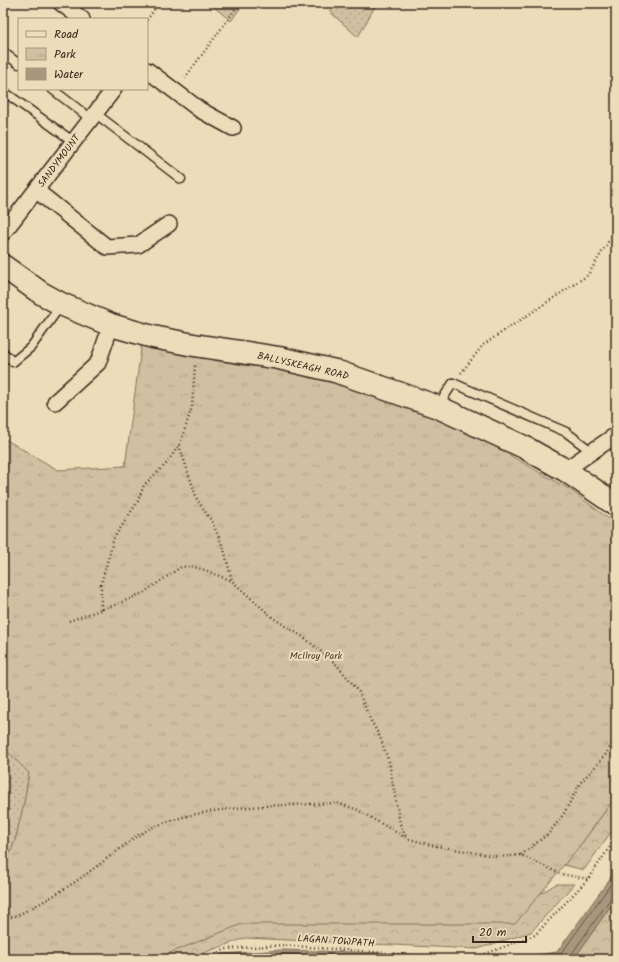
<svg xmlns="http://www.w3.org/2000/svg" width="619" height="962" viewBox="0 0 619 962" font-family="Kalam,sans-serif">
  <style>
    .grass { fill: url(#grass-dots); stroke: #86745f }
    .forest { fill: url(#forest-crowns); stroke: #86745f }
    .park { fill: url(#park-tufts); stroke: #86745f }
    .water { fill: #a7977c; stroke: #7c6b56 }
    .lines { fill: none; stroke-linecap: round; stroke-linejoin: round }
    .shore { stroke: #665644; stroke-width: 1 }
    .lane-casing { stroke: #3b2a1e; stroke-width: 11 }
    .street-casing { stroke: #3b2a1e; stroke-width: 18 }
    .secondary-casing { stroke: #3b2a1e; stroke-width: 25 }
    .path { stroke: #3b2a1e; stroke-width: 2.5; stroke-dasharray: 1 3; stroke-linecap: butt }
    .lane { stroke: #eddcb9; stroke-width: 8 }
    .street { stroke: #eddcb9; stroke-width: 15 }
    .secondary { stroke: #eddcb9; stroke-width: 22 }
    .labels { text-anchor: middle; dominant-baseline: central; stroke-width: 4; stroke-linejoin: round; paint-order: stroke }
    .street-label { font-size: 10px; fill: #3b2a1e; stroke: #eddcb9 }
    .park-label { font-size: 10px; fill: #514032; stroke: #eddcb9 }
  </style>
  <defs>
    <pattern id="grass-dots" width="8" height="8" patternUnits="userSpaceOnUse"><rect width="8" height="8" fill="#d0bfa0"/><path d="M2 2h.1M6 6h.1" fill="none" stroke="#b4a489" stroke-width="1.8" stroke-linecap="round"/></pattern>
    <pattern id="forest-crowns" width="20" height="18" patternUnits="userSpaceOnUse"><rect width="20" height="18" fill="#d0bfa0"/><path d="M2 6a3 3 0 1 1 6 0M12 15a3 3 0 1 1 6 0" fill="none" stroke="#b4a489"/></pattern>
    <pattern id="park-tufts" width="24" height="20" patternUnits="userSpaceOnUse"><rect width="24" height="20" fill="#d0bfa0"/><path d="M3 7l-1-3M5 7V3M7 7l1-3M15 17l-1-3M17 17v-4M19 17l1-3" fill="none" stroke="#b4a489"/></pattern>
  </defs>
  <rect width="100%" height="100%" fill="#eddcb9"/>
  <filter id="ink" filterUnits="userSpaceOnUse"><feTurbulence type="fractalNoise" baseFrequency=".025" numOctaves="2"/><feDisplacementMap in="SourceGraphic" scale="8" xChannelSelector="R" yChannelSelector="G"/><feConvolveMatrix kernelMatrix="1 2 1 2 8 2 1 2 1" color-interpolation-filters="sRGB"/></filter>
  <g filter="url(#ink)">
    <path class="grass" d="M 209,3 L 244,3 L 231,21 Z
      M 337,3 L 377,3 L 358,37 L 330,12 Z
      M 3,747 L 29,773 L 24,803 L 15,841 L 3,870 Z"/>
    <path class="forest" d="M 616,796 L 616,825 L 584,870 L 564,865 L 579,847 Z
      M 556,884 L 574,884 L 531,932 L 477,949 L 245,938 L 187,959 L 3,959 L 3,937 L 525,903 Z
      M 616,898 L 616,959 L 574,959 Z"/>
    <path class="park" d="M 142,341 L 297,370 L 429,409 L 569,489 L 616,524 L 616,796 L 579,847 L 515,924 L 242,924 L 155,959 L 3,959 L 3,870 L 15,841 L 24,803 L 29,773 L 3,747 L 3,438 L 58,470 L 125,466 Z"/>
    <path class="water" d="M 616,868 L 616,898 L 574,959 L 510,959 L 557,952 L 614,873 Z
      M 282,950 L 385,953 L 415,959 L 211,959 L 223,954 Z"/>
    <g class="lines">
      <path class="shore" d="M 221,959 L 282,954 L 384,957 L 393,959
        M 537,959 L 560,955 L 616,877
        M 571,959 L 571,955 L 611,898 L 616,896"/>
      <g class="lane-casing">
        <path id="lane" d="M 3,52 L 19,64
          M 52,89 L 91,119
          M 3,91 L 74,142
          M 95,113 L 181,179
          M 3,352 L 13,362 L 31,347 L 61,305
          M 438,406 L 453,383 L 566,432 L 591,451"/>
      </g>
      <g class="street-casing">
        <path id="street" d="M 61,3 L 82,19
          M 147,70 L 200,110 L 233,128
          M 37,191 L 107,247 L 138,245 L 169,224
          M 3,233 L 114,89
          M 55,402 L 98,363 L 111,325
          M 565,470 L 616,435"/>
      </g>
      <g class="secondary-casing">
        <path id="secondary" d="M 3,266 L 41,293 L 61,304 L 111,325 L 153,337 L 194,345 L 279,358 L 335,371 L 438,407 L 524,447 L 565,470 L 616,505"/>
      </g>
      <path class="path" d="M 147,20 L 156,7 L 156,3
        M 185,78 L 240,3
        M 461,373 L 483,345 L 588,275 L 616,229
        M 179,445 L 197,499 L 212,522 L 224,549 L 232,581
        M 101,609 L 101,584 L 114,538 L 138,501 L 144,485 L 166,464 L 180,444 L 192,407 L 195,364
        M 69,621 L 120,603 L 143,593 L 181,567 L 190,566 L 205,570 L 232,581 L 273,618 L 303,637 L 335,663 L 358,690 L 370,719 L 380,737 L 389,762 L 400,824 L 406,837
        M 521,855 L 549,833 L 563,815 L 581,782 L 604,757 L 616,738
        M 3,918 C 15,918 26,911 37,905 C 64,891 88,873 113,854 C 126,845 140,832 156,826 C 210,804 279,806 336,803 L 356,809 L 406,838 L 431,845 L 500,857 L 521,855 L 561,874 L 588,879
        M 200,959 L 227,949 L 281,945 L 452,958 L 480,956 L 535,935 L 588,879 L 616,838"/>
      <use href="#lane" class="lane"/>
      <use href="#street" class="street"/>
      <use href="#secondary" class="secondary"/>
    </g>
  </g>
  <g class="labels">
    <g class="street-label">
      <text transform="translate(59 161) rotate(-53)">SANDYMOUNT</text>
      <text transform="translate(303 366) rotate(13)">BALLYSKEAGH ROAD</text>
      <text transform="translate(336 941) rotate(4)">LAGAN TOWPATH</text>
    </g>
    <g class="park-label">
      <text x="316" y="656">McIlroy Park</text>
    </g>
  </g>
  <rect width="619" height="962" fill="none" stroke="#eddcb9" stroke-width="16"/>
  <rect x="8" y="8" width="603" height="946" fill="none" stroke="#3b2a1e" stroke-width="1.5" filter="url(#ink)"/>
  <rect x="18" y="18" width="130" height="72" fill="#eddcb9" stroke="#a6957b"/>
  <rect x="26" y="31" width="20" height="6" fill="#eddcb9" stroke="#a6957b"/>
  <text x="54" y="38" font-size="12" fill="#3b2a1e">Road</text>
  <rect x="26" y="48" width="20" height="12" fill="url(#park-tufts)" stroke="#a6957b"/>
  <text x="54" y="58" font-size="12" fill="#3b2a1e">Park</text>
  <rect x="26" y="68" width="20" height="12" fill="#a7977c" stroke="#a6957b"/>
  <text x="54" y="78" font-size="12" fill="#3b2a1e">Water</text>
  <path d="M473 936v6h53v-6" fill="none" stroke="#3b2a1e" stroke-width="2"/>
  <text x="479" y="936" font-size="12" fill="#3b2a1e" stroke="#eddcb9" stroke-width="3" paint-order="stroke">20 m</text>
</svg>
